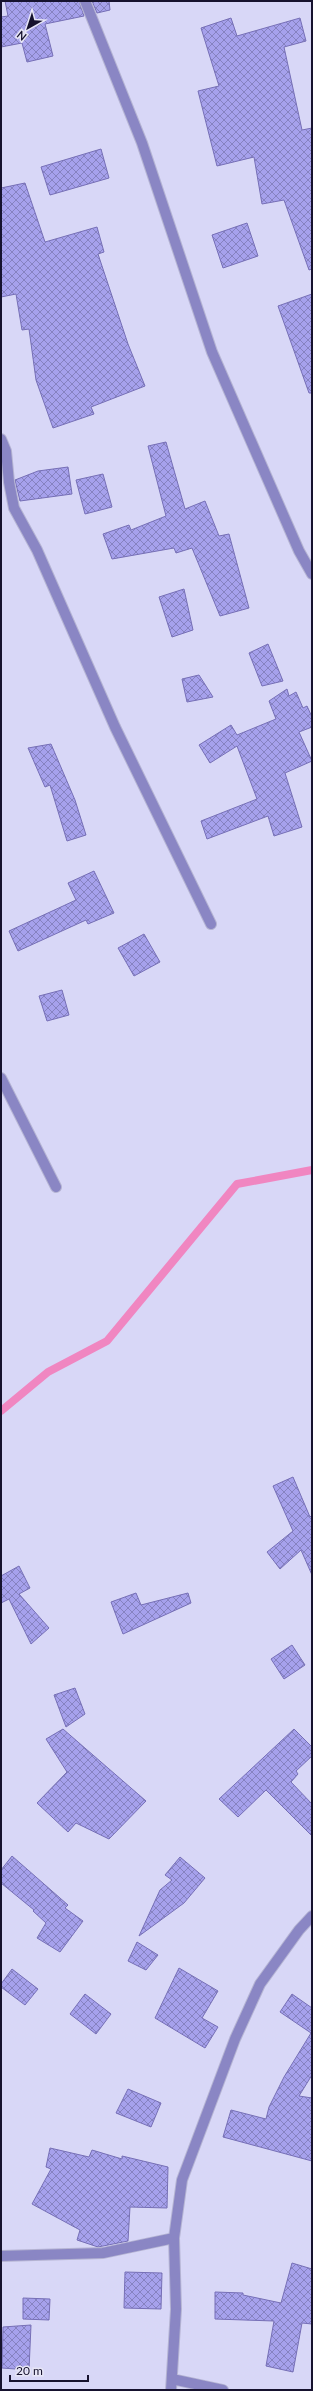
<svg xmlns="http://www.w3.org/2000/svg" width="313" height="2391" viewBox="0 0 313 2391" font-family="Lato,sans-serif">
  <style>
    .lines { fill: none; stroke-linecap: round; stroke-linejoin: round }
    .stream { stroke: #f086c1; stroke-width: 8 }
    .building { fill: url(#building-cross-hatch); stroke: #766fb6 }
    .minor-casing { stroke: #b5b4d3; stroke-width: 12 }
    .minor { stroke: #8a86c4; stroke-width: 10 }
  </style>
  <defs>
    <pattern id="building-cross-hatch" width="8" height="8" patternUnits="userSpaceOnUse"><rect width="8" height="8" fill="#a6a1ec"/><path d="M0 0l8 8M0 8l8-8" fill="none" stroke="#8682c0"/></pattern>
  </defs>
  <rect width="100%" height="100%" fill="#d8d7f7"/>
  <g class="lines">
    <path class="stream" d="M 1,1411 L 48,1372 L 107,1341 L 237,1184 L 312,1170"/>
  </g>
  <path class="building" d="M 5,1 L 79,1 L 84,16 L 45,24 L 53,56 L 27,62 L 22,43 L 1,47 L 1,17 L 8,16 Z
    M 92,1 L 109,1 L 110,10 L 97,13 Z
    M 231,18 L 237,36 L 300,18 L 306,41 L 284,47 L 302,130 L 312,128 L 312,269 L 309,270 L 284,200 L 262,204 L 254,157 L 217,166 L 198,91 L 219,86 L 201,28 Z
    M 101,149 L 109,178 L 50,195 L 41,167 Z
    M 25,183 L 45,242 L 97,227 L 104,252 L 98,254 L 128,344 L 145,386 L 91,407 L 94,414 L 53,428 L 36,380 L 29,329 L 22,330 L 16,294 L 1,297 L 1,188 Z
    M 247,223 L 258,256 L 223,268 L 212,235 Z
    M 312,294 L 312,393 L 309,393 L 278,306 Z
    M 166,442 L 185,509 L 205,501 L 219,536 L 229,534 L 249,608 L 220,616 L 192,548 L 176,553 L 174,548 L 112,559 L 103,534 L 129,525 L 131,530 L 166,516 L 148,446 Z
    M 68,467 L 72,494 L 20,501 L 15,480 L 38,471 Z
    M 103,474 L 112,507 L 85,514 L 76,480 Z
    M 184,589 L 193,630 L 172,637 L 159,597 Z
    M 268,644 L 283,681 L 262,686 L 249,653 Z
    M 199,675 L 213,697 L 187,702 L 182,679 Z
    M 287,689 L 289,696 L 296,692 L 303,708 L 307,706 L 312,717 L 312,727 L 299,732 L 312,761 L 285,773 L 302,827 L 274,836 L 268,816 L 207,839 L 201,821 L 257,799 L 237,746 L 210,763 L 199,745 L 231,725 L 237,735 L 276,719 L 269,701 Z
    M 51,744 L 75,800 L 86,835 L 67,841 L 50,785 L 45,787 L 28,748 Z
    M 94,871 L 114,913 L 88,924 L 86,920 L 18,951 L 9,931 L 76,900 L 68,883 Z
    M 144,934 L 160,962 L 134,976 L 118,948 Z
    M 62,990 L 69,1015 L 47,1021 L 39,996 Z
    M 293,1477 L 310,1517 L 312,1515 L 312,1575 L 301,1550 L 280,1569 L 267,1552 L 293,1531 L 273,1486 Z
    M 19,1566 L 30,1588 L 19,1594 L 49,1628 L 31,1644 L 9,1599 L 1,1603 L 1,1576 Z
    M 136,1593 L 141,1605 L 188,1593 L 191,1603 L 123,1634 L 111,1602 Z
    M 292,1645 L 305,1665 L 284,1679 L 271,1659 Z
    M 75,1688 L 85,1714 L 66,1727 L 54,1695 Z
    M 63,1729 L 146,1801 L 109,1839 L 76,1823 L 68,1832 L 37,1803 L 67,1772 L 46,1739 Z
    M 294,1729 L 312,1747 L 312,1756 L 296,1771 L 298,1774 L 291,1782 L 312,1804 L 312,1836 L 266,1790 L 238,1817 L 219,1799 Z
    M 12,1856 L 68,1905 L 65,1908 L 83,1921 L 60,1952 L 37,1938 L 46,1923 L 33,1911 L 34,1910 L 1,1883 L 1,1870 Z
    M 180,1857 L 205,1878 L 184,1903 L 139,1936 L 160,1890 L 172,1880 L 165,1875 Z
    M 137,1942 L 158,1955 L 146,1970 L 128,1961 Z
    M 179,1968 L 218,1991 L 202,2018 L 218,2027 L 205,2048 L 155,2018 Z
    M 12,1969 L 38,1989 L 25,2005 L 1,1987 L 1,1984 Z
    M 85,1994 L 111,2014 L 96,2034 L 70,2014 Z
    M 292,1994 L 312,2008 L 312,2075 L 299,2096 L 312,2098 L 312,2161 L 223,2137 L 231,2110 L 266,2119 L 269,2107 L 284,2077 L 311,2033 L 280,2012 Z
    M 128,2089 L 161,2103 L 151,2127 L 116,2113 Z
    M 50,2148 L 89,2157 L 92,2150 L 122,2159 L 122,2156 L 168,2167 L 167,2208 L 130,2207 L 128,2241 L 98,2247 L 77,2240 L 80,2230 L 32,2204 L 51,2169 L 46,2167 Z
    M 292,2263 L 312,2269 L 312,2324 L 302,2323 L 293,2372 L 266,2366 L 274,2321 L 215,2319 L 215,2292 L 243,2293 L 243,2295 L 281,2303 Z
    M 125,2272 L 162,2273 L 161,2309 L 124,2308 Z
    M 23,2298 L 50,2299 L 49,2320 L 23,2319 Z
    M 31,2325 L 29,2370 L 2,2368 L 3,2327 Z"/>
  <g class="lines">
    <g class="minor-casing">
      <path id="minor" d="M 85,1 L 142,143 L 212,352 L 299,551 L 312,574
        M 1,439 L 6,451 L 9,482 L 14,508 L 37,550 L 115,727 L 211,924
        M 1,1078 L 56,1187
        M 1,2256 L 103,2253 L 174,2238
        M 172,2379 L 223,2390
        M 171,2390 L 176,2309 L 174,2238 L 182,2180 L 235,2039 L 260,1984 L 299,1930 L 312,1916"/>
    </g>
    <use href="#minor" class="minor"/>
  </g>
  <rect width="313" height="2391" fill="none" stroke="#16122e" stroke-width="4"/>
  <g transform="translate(28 28) rotate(219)" stroke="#e7e6f6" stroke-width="3" paint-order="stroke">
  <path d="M0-3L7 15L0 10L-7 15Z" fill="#16122e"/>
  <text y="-6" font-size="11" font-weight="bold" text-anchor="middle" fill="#16122e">N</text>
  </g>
  <path d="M10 2375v6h78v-6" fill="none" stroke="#16122e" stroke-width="2"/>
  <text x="16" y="2375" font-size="12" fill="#16122e" stroke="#e7e6f6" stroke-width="3" paint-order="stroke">20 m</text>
</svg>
